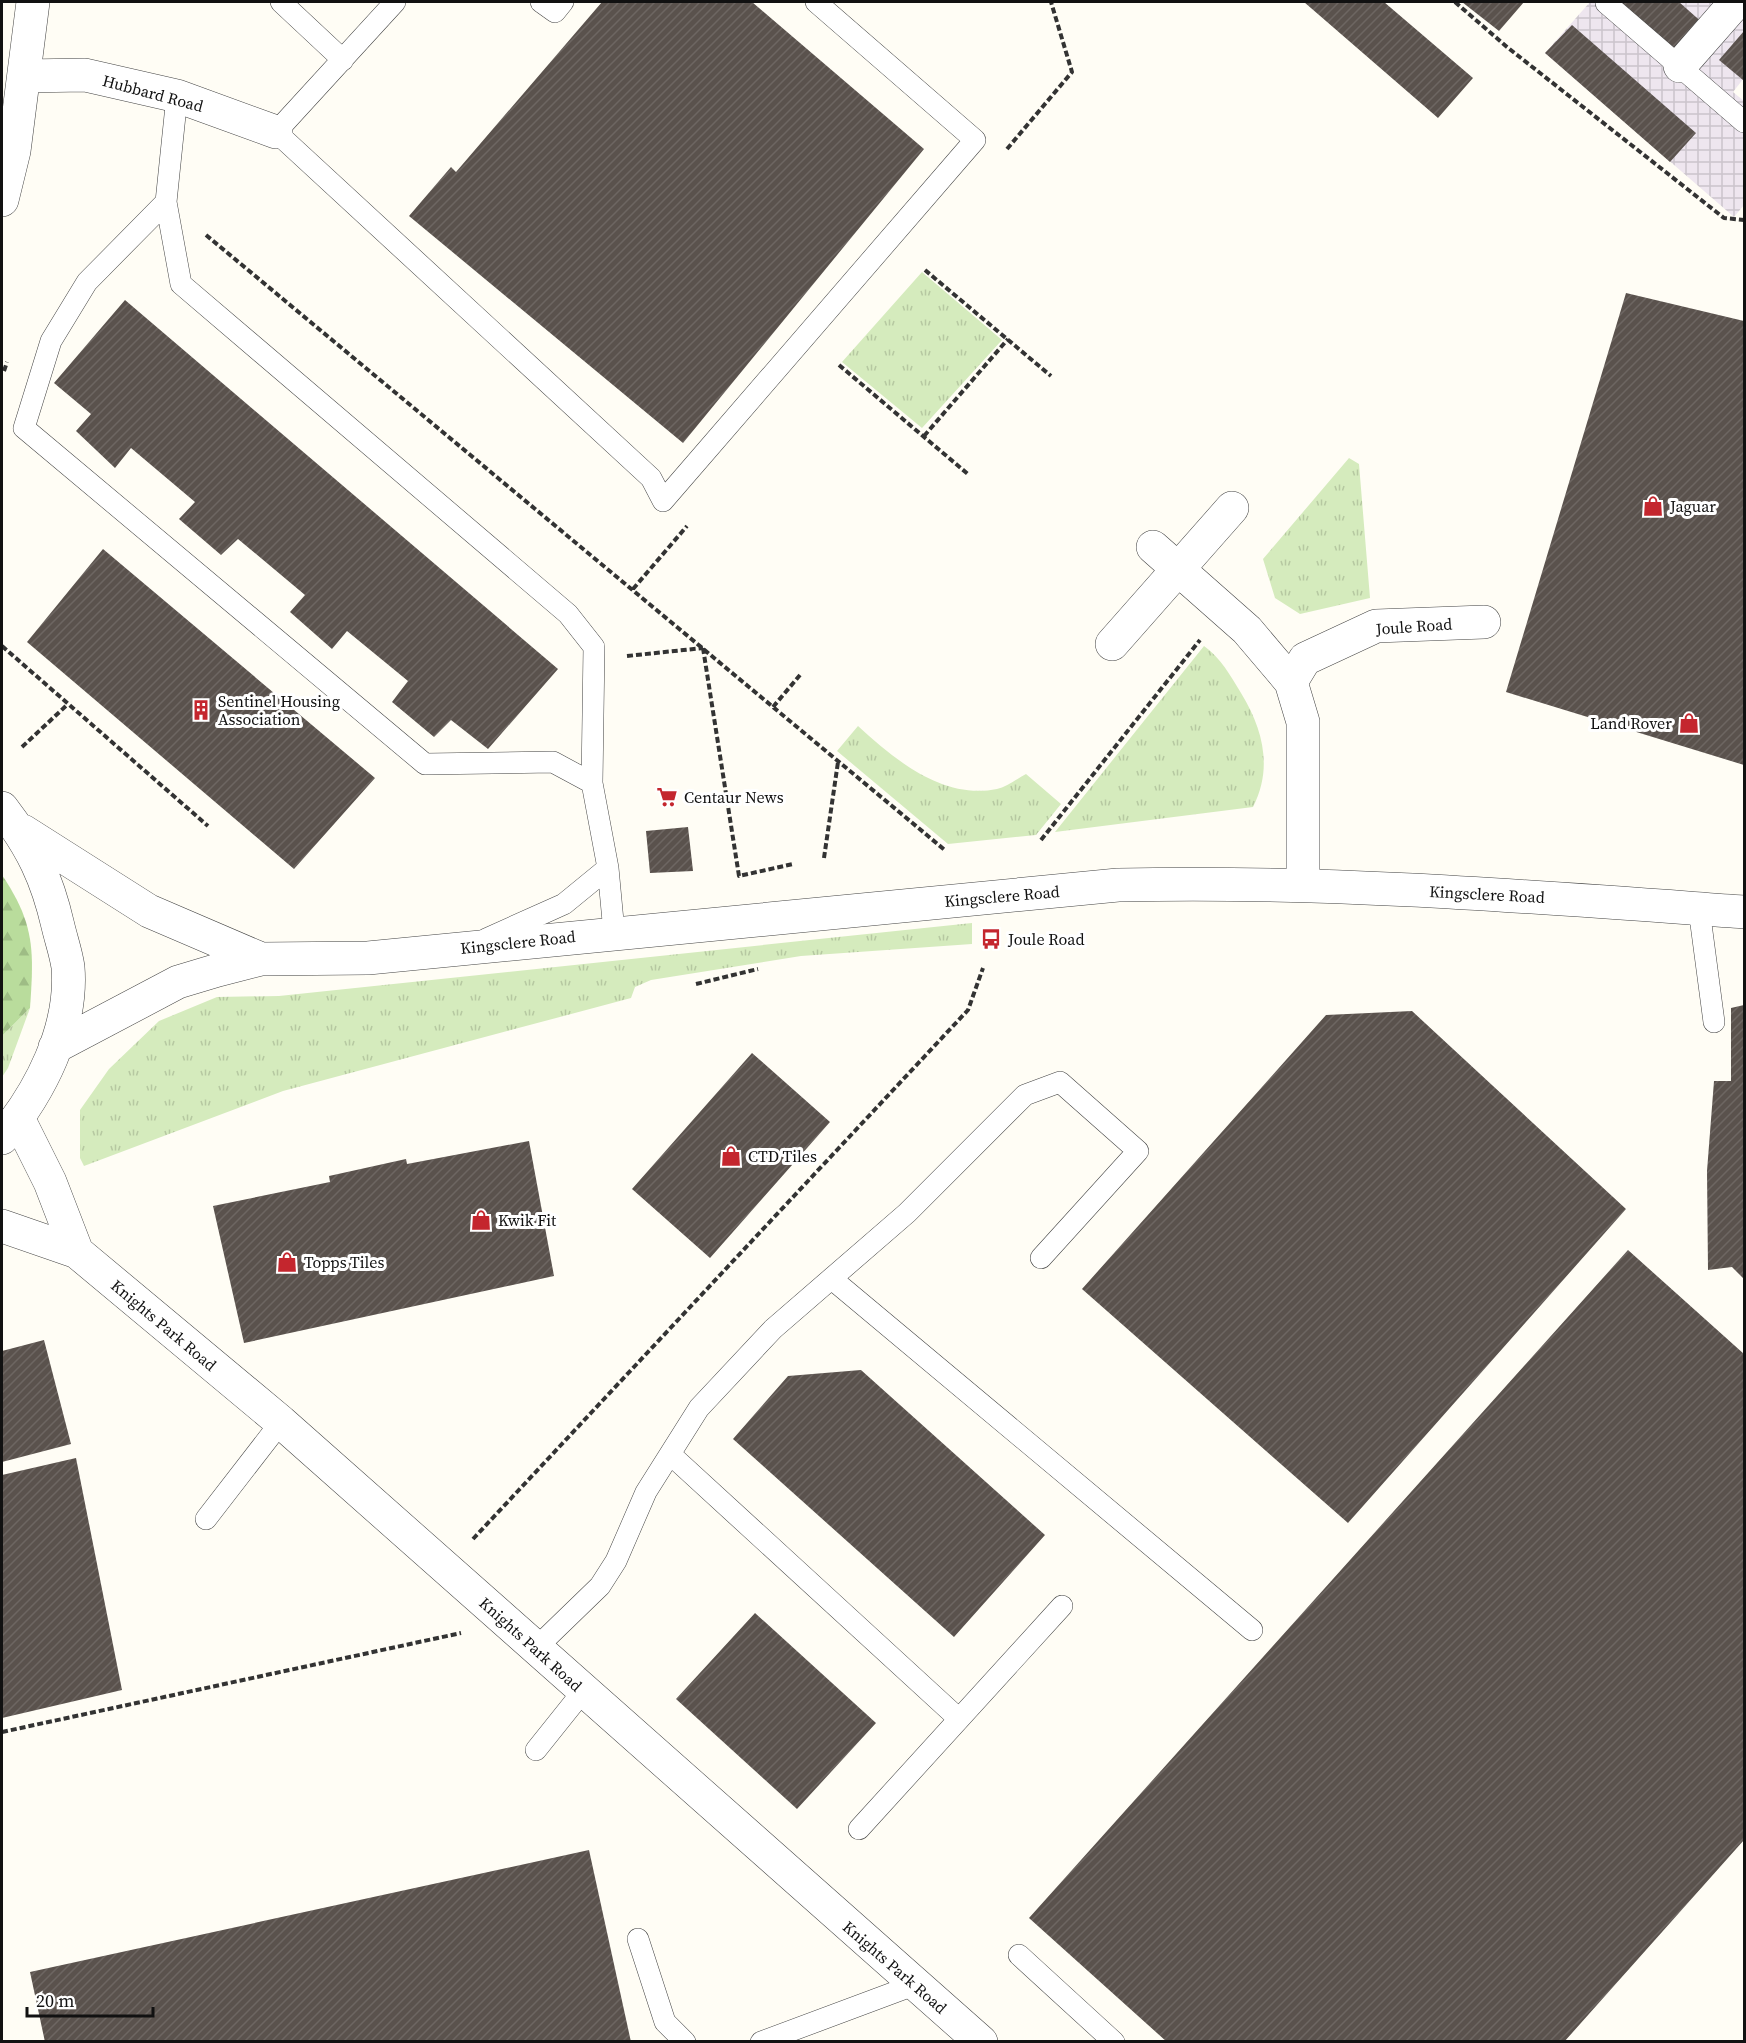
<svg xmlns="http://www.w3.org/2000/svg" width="1746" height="2043" viewBox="0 0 1746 2043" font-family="'Source Serif 4',serif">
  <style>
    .industrial { fill: url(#industrial-grid) }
    .grass { fill: url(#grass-tufts) }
    .forest { fill: url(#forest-firs) }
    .building { fill: url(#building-hatch) }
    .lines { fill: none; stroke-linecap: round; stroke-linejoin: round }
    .service-casing { stroke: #444; stroke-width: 22 }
    .minor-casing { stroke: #444; stroke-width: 34 }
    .tertiary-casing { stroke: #444; stroke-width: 34 }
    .path { stroke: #333; stroke-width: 4; stroke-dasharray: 6 3; stroke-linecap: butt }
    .service { stroke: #fff; stroke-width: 21 }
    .minor { stroke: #fff; stroke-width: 33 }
    .tertiary { stroke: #fff; stroke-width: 33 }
    .labels { text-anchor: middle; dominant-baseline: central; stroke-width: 6; stroke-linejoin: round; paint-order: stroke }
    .street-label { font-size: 16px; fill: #111; stroke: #fff }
    .poi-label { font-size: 16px; fill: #111; stroke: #fff; text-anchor: start }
  </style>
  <defs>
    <pattern id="industrial-grid" width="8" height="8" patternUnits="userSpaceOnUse" patternTransform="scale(1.5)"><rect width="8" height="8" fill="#eee6ef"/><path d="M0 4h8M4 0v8" fill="none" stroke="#cbc4cc"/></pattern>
    <pattern id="grass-tufts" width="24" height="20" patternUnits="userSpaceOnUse" patternTransform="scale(1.5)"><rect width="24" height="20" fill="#d5ebbd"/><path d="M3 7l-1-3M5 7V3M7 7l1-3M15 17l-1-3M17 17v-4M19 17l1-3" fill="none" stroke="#b6c8a1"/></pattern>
    <pattern id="forest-firs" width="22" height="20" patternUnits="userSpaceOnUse" patternTransform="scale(1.5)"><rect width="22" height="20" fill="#b9dc9c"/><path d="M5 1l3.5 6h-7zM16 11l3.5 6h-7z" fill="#9ebc85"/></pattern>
    <pattern id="building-hatch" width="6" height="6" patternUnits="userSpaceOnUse" patternTransform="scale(1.5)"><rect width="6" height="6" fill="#5a524d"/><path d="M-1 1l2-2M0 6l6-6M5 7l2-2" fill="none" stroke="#6d6662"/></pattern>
  </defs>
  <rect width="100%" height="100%" fill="#fffdf5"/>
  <path class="industrial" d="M 1590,2 L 1744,2 L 1744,78 L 1733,92 L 1744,101 L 1744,205 L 1734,217 L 1545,53 Z"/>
  <path class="grass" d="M 922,272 L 1002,340 L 922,428 L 842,362 Z
    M 1349,458 L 1359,464 L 1370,598 L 1300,614 L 1275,598 L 1263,559 Z
    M 1204,646 C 1221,658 1230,675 1241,693 C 1263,729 1273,768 1253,807 L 1055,832 Z
    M 858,726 C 895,760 943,800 997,789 C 1006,787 1017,779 1026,774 L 1061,804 L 1036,835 L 948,844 L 837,751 Z
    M 972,923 L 972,944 L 801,956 L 651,980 L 635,987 L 631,998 L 283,1091 L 84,1166 L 80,1158 L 80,1110 L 109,1069 L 159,1021 L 217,997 L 279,996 Z
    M 30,1008 L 8,1068 L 2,1077 L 2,1036 Z"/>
  <path class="forest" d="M 2,875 C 35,924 34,951 30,1008 L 2,1036 Z"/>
  <path class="building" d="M 602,2 L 752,2 L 924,149 L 683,443 L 409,216 L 451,167 L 456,172 Z
    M 1304,2 L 1384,2 L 1473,78 L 1438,118 Z
    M 1462,2 L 1524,2 L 1499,31 Z
    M 1621,2 L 1679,2 L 1705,25 L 1679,54 Z
    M 1572,25 L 1696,133 L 1670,162 L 1545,53 Z
    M 1744,31 L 1744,78 L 1743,80 L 1719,60 Z
    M 1626,293 L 1744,321 L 1744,765 L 1506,692 Z
    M 125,300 L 558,669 L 488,749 L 451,720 L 434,737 L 392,702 L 408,681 L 347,631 L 332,649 L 290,612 L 305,595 L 238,539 L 221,555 L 179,519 L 195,502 L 131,448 L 115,468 L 76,431 L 91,414 L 54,383 Z
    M 103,549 L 375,778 L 294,869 L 27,642 Z
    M 688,827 L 693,871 L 650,873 L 646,831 Z
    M 1744,1005 L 1744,1279 L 1732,1267 L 1708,1270 L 1707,1171 L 1714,1081 L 1731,1081 L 1731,1008 Z
    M 1412,1011 L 1626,1209 L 1348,1523 L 1082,1289 L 1326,1015 Z
    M 752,1053 L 830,1122 L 710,1258 L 632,1189 Z
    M 529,1141 L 554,1276 L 244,1343 L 213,1206 L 330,1182 L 329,1176 L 406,1159 L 407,1164 Z
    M 1628,1250 L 1744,1354 L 1744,1840 L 1564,2042 L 1167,2042 L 1029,1918 Z
    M 44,1340 L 71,1444 L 2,1462 L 2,1351 Z
    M 861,1370 L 1045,1535 L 954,1637 L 733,1439 L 788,1376 Z
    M 76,1458 L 122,1690 L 2,1718 L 2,1475 Z
    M 755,1613 L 876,1723 L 797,1809 L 676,1699 Z
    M 589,1850 L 631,2042 L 45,2042 L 30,1972 Z"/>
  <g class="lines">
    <g class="service-casing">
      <path id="service" d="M 281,2 L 343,60
        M 395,2 L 276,132 L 651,478 L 663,501 L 975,140 L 816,2
        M 541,2 L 555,12 L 563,2
        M 1606,3 L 1744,122
        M 177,96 L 166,202 L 181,284 L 568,614 L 594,647 L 592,783 L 608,868 L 614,932
        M 166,202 L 87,282 L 51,341 L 24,428 L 425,764 L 553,762 L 592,783
        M 1699,909 L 1714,1022
        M 486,939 L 564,904 L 608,868
        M 832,1279 L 1252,1630
        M 670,1454 L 959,1719
        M 206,1519 L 281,1422
        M 536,1648 L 600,1586 L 616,1561 L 646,1492 L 699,1408 L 773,1329 L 907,1213 L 1025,1095 L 1060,1082 L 1138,1151 L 1041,1258
        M 536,1750 L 584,1690
        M 859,1829 L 1062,1606
        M 638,1939 L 665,2022 L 685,2042
        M 1019,1955 L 1114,2042
        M 761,2042 L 914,1985"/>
    </g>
    <g class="minor-casing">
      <path id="minor" d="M 1680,66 L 1736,2
        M 25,76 L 85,75 L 177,96 L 276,132
        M 1153,547 L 1247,630 L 1291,682 L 1303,722 L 1303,885
        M 1112,644 L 1232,508
        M 1291,682 L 1305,659 L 1376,626 L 1484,622
        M 18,1118 L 50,1182 L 77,1252
        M 2,1226 L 77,1252 L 281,1422 L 981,2042"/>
    </g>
    <g class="tertiary-casing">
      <path id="tertiary" d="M 2,200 L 14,151 L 33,2
        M 2,808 C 32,847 47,878 58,926 C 61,939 66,953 68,967 C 73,1029 40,1092 2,1138
        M 23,831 L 149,911 L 261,959
        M 55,1047 L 178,982 L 218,970 L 261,959 L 368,958 L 1118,885 C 1327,880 1536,897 1744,912"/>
    </g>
    <path class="path" d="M 1455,2 L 1507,47 L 1724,218 L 1744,220
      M 1007,149 L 1072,72 L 1051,2
      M 206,235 L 946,851
      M 925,270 L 1051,376
      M 839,365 L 969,475
      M 4,371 L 7,362
      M 924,436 L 1008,339
      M 633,589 L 687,526
      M 2,646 L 208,826
      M 703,648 L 739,876 L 793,864
      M 627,656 L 703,648
      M 773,707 L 800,675
      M 22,747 L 68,704
      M 1041,840 L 1200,640
      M 824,858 L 838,762
      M 696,984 L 758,969
      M 473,1539 L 968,1010 L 983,968
      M 2,1732 L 461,1633"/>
    <use href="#service" class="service"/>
    <use href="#minor" class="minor"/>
    <use href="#tertiary" class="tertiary"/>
  </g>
  <defs>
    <g id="shop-bare" transform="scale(1.62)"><path d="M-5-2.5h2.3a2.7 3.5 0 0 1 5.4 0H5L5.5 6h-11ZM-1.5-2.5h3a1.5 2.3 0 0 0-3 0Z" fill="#c4262e" stroke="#fff" stroke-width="2.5" paint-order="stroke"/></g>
    <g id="building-bare" transform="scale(1.62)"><path d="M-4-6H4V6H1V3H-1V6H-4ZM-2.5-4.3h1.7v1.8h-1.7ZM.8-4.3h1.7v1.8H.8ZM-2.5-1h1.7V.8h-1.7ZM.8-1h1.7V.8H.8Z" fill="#c4262e" stroke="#fff" stroke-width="2.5" paint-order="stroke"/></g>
    <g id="supermarket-bare" transform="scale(1.62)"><path d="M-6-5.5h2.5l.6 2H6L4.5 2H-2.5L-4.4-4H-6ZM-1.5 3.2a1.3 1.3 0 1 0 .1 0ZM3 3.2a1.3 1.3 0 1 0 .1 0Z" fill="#c4262e" stroke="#fff" stroke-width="2.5" paint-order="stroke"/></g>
    <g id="bus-bare" transform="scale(1.62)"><path d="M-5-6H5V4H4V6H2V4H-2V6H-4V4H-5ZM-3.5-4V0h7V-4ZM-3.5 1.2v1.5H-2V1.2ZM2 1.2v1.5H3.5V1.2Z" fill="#c4262e" stroke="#fff" stroke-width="2.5" paint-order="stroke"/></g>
  </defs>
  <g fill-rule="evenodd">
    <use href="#shop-bare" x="1653" y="506"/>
    <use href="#building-bare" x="201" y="710"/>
    <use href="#shop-bare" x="1689" y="723"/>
    <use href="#supermarket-bare" x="667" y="797"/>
    <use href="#bus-bare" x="991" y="939"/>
    <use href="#shop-bare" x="731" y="1156"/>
    <use href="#shop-bare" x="481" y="1220"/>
    <use href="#shop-bare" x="287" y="1262"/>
  </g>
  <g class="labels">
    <g class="street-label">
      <text transform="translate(153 93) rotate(15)">Hubbard Road</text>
      <text transform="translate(1414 626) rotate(-4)">Joule Road</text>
      <text transform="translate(1487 894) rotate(3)">Kingsclere Road</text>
      <text transform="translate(1002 896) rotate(-5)">Kingsclere Road</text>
      <text transform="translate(518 942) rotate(-6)">Kingsclere Road</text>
      <text transform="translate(164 1325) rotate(40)">Knights Park Road</text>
      <text transform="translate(531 1644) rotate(42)">Knights Park Road</text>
      <text transform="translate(895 1967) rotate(41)">Knights Park Road</text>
    </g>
    <g class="poi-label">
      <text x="1670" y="506">Jaguar</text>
      <text x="218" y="701">Sentinel Housing<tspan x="218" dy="18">Association</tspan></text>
      <text x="1672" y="723" text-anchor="end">Land Rover</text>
      <text x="684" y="797">Centaur News</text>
      <text x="1008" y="939">Joule Road</text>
      <text x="748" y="1156">CTD Tiles</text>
      <text x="498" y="1220">Kwik Fit</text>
      <text x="304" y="1262">Topps Tiles</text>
    </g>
  </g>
  <rect width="1746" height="2043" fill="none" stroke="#111111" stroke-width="6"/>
  <path d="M27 2007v9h126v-9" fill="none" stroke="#111111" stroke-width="3"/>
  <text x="36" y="2007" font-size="18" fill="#111111" stroke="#ffffff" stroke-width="4.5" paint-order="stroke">20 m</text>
</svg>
